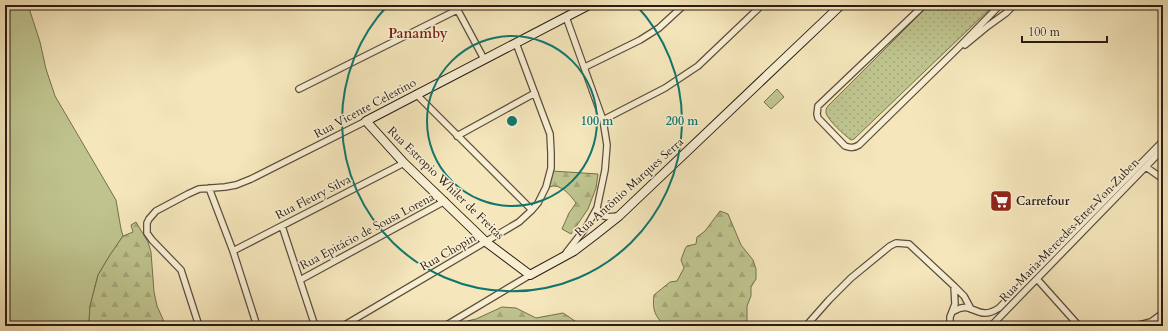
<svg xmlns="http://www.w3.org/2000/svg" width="1168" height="331" viewBox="0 0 1168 331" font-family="Cardo,serif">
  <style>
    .grass { fill: #bfc48e; stroke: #747050 }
    .forest { fill: url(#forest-firs); stroke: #747050 }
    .park { fill: url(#park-dots); stroke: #747050 }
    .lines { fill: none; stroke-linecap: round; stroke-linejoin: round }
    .street-casing { stroke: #5d4e3d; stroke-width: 8 }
    .secondary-casing { stroke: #2a1c13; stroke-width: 10 }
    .street { stroke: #f8efd3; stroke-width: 5.5 }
    .secondary { stroke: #f8efd3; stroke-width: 8 }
    .ring { fill: none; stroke: #0f766e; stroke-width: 2 }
    .labels { text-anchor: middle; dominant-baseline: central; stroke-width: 3; stroke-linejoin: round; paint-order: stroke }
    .street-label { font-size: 12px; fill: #2a1c13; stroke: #f8efd3 }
    .poi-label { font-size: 12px; font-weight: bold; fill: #2a1c13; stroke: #f8efd3; text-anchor: start }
    .quarter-label { font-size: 14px; font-weight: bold; fill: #7a1f14; stroke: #f8efd3 }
    .centre { fill: #0f766e; stroke: #f8efd3; stroke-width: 2 }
    .ring-label { font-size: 12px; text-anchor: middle; font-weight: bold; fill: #0f766e; stroke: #f8efd3; stroke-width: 3; stroke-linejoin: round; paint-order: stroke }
  </style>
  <defs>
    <pattern id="forest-firs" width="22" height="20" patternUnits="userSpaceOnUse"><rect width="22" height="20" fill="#bfc48e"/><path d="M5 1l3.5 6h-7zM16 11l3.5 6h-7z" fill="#a4a87a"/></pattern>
    <pattern id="park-dots" width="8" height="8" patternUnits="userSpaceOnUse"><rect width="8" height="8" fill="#bfc48e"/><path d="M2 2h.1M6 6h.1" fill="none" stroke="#a4a87a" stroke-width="1.8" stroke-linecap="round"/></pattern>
  </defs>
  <rect width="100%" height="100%" fill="#f5e6bb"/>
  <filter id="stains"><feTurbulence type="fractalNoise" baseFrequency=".005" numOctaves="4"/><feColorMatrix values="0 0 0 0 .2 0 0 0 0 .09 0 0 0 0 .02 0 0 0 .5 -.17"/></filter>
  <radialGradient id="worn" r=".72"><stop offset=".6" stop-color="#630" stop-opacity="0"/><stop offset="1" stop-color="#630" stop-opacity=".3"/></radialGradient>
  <path class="grass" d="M 5,5 L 28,5 L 40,42 L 46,69 L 55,96 L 116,200 L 121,229 L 123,236 L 110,255 L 98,275 L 90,306 L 89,323 L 91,326 L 5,326 Z
    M 777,89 L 784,97 L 771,109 L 764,102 Z"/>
  <path class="forest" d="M 552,171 L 598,174 L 596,188 L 588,209 L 571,234 L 562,229 L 569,213 L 576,203 C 572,197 563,186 554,186 C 552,186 550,187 547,188 Z
    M 720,211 L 728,214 L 741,245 L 753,260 L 756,269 L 756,279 L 751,287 L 751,296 L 747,306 L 747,326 L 665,326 C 655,316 652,310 654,295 L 670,282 L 677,281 L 684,268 L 681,260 L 685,249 L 687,246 L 696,244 L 697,237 L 705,231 Z
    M 136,222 L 148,242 L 151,252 L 154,292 L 157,306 L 166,326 L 91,326 L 89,323 L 90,306 L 98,275 L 110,255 L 123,236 L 133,232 L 131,225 Z
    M 502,307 L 516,308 L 536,318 L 563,313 L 578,323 L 578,326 L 467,326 L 467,321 L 476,319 Z"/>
  <path class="park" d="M 929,5 L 994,5 L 854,139 L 851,140 C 844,135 828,120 826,113 C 826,109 826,109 828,106 Z"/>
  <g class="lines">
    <g class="street-casing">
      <path id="street" d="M 455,5 L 484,59
        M 924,5 L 818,106 L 817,114 L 818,118 L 845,146 C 851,148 854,148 859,145 L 956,50 L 1000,5
        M 566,17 L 603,120 L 607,145 L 605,170 L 597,208 L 587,226 L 566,253
        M 965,45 L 988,26 L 1006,13 L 1014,5
        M 585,67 L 640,40 L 659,28 L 684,5
        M 299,89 L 457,10
        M 416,94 L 532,210
        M 603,120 L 665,88 L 698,66 L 762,5
        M 457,136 L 535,93
        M 1146,167 L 1163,179
        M 209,188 L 233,251 L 257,326
        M 597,208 C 602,219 608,217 618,216
        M 282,226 L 315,326
        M 233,251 L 404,163
        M 1037,279 L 1079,326
        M 300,280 L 445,201
        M 954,311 C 974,299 976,323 999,308 L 1163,141
        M 199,326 L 181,270 L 152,240 L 147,233 L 147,223 L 149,219 L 156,211 L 188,194 L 199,189 L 225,187 L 236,185 L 251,179 L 366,121
        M 343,326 L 519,222 L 532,210 L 538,203 L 546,187 L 551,168 L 551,153 L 550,134 L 516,43
        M 445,326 L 530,275
        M 806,326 L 829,300 L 851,278 L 890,246 L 896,243 L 909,244 L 954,286 L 964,296 L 971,309
        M 950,326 L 950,317 L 955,304 L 954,286
        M 991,326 L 1163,149
        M 1135,326 L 1151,322 L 1163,313"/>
    </g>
    <g class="secondary-casing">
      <path id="secondary" d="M 589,5 L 366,121 L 404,163 L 486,242 L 530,275 L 574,251 L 595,235 L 619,216 L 841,5"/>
    </g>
    <use href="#street" class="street"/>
    <use href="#secondary" class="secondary"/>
  </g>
  <g class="ring">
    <circle cx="512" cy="121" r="85"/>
    <path d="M636 5A170 170 0 1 1 388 5"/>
  </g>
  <defs>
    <g id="supermarket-square" transform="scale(1.15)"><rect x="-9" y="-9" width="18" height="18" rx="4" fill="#8f2418" stroke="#f8efd3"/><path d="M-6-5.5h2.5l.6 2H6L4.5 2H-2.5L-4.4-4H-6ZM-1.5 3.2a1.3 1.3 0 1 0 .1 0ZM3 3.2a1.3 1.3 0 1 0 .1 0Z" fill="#fff"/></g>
  </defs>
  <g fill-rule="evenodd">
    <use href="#supermarket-square" x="1001" y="201"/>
  </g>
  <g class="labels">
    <g class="street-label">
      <text transform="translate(365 108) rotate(-28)">Rua Vicente Celestino</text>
      <text transform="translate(446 183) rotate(44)">Rua Estropio Whiler de Freitas</text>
      <text transform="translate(629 187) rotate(-42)">Rua Antônio Marques Serra</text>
      <text transform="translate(313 197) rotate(-27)">Rua Fleury Silva</text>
      <text transform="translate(1069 230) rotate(-46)">Rua Maria Mercedes Etter Von Zuben</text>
      <text transform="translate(367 231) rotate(-28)">Rua Epitácio de Sousa Lorena</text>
      <text transform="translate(448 252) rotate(-30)">Rua Chopin</text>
    </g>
    <g class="poi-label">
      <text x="1016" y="201">Carrefour</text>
    </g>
    <g class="quarter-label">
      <text x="418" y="33">Panamby</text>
    </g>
  </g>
  <circle cx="512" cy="121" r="6" class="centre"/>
  <g class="ring-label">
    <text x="597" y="125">100 m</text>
    <text x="682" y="125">200 m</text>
  </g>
  <rect width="1168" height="331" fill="none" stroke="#f5e6bb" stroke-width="20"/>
  <rect x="6" y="6" width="1156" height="319" fill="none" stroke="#2a1c13" stroke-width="2"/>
  <rect x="10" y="10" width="1148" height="311" fill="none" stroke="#2a1c13"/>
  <path d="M1022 36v6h85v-6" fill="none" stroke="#2a1c13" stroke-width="2"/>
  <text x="1028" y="36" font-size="12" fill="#2a1c13" stroke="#f8efd3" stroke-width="3" paint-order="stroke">100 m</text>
  <rect width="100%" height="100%" filter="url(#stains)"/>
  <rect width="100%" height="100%" fill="url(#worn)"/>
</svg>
